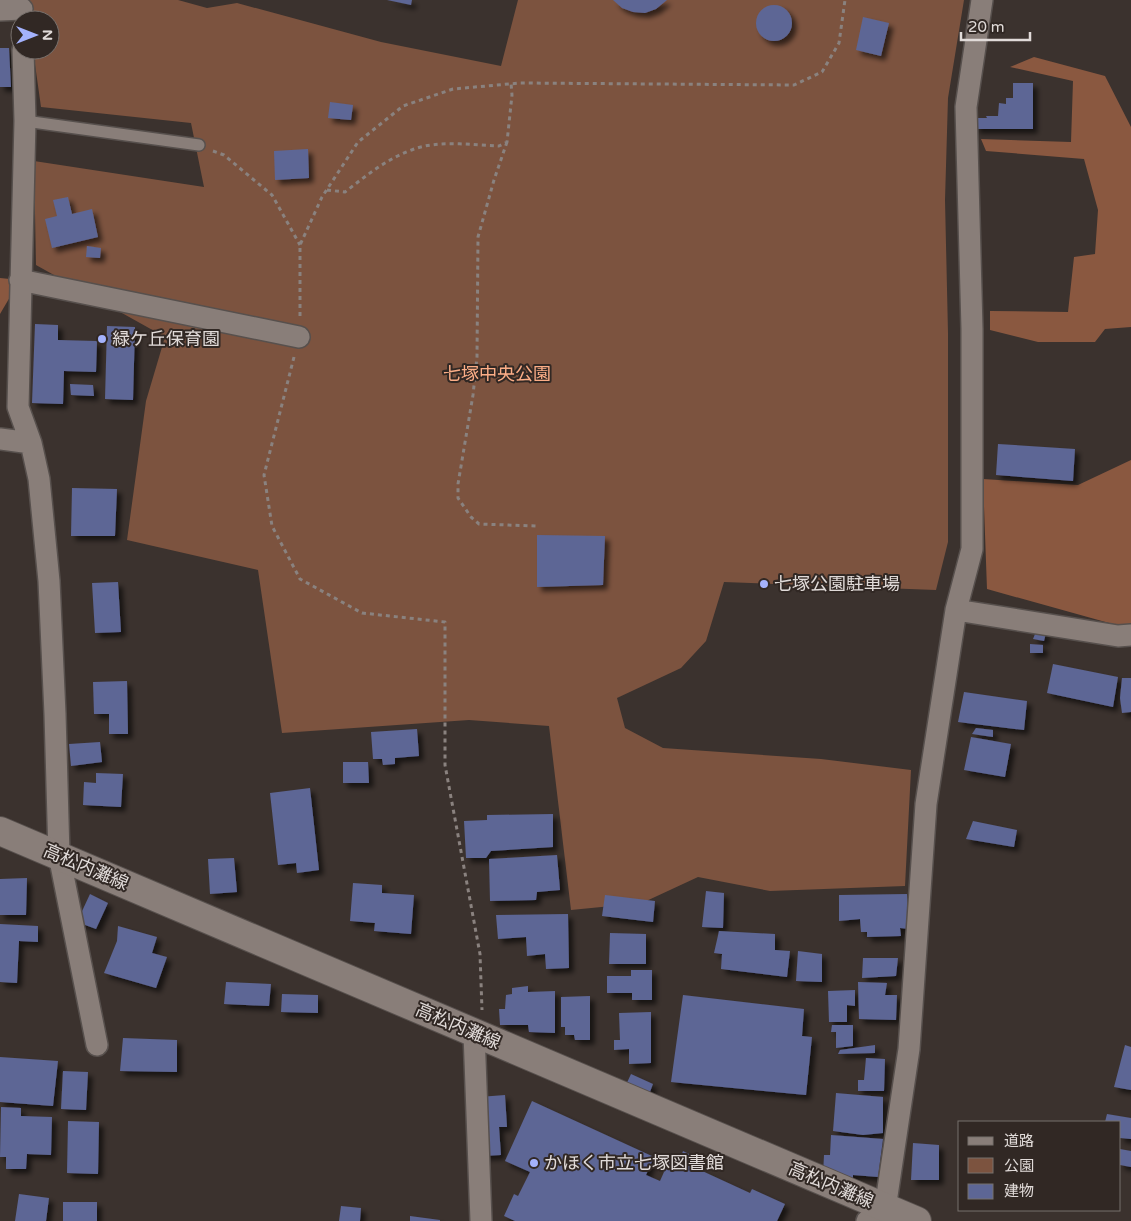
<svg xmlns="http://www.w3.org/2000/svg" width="1131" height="1221" viewBox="0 0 1131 1221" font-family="'Varela Round','Noto Sans JP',sans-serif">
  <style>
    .green { fill: #7c533f }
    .forest { fill: #8a5840 }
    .building { fill: #5d6695; filter: url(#shadow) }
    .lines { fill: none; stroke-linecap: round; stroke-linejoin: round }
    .lane-casing { stroke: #57504d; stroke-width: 14 }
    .street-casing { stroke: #57504d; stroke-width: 24 }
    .secondary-casing { stroke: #57504d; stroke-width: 30 }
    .path { stroke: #8a827f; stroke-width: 3; stroke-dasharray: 4 4; stroke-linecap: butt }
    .lane { stroke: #897e79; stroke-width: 11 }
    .street { stroke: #897e79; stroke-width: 21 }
    .secondary { stroke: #897e79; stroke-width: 28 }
    .poi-dot { fill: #a4b2fc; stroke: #312824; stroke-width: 2 }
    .labels { text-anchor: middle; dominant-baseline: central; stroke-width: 4; stroke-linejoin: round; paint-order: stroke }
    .poi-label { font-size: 18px; fill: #e1dbd9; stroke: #312824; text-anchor: start }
    .park-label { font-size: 18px; fill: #fcae87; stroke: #312824 }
    .street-label { font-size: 18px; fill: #e1dbd9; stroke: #312824 }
  </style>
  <defs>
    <filter id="shadow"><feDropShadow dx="4.5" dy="4.5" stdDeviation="2.5" flood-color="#0009"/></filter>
  </defs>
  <rect width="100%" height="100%" fill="#3b322e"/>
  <path class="green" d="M 26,0 L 178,0 L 207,8 L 237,3 L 381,42 L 501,66 L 518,0 L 964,0 L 948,98 L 945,200 L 948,333 L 948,542 L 936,590 L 724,582 L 706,641 L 681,668 L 617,698 L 625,728 L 663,748 L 821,759 L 911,770 L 905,886 L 770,891 L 698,877 L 642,903 L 571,910 L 549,726 L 469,720 L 282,733 L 258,570 L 127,540 L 146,401 L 165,337 L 36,265 L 34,161 L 204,187 L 191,123 L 41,107 L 33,50 L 50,50 L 50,20 L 29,20 Z"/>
  <path class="forest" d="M 1034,57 L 1105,76 L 1131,127 L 1131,327 L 1105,329 L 1095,342 L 1038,342 L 990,330 L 990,311 L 1068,312 L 1074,257 L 1095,254 L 1098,210 L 1084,159 L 986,151 L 981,139 L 1071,142 L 1073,81 L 1010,67 Z
    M 0,278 L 20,280 L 0,314 Z
    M 1131,460 L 1131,627 L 1127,628 L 987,589 L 983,479 L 1078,485 Z"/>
  <path class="building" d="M 387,0 L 412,0 L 411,5 Z
    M 613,0 L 667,0 L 656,9 L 645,13 L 633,12 L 622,8 Z
    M756 23a18 18 0 1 1 36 0a18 18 0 1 1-36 0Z
    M 863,17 L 889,23 L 881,56 L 856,50 Z
    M 0,48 L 9,48 L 11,87 L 0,87 Z
    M 1013,83 L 1033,83 L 1033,129 L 975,129 L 975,118 L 987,118 L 986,116 L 998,116 L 999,103 L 1006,104 L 1006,98 L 1013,98 Z
    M 330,102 L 353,105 L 351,120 L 328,118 Z
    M 308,149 L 309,178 L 275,180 L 274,151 Z
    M 68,197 L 72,214 L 92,209 L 98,237 L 52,248 L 45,219 L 57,216 L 53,200 Z
    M 87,246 L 101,248 L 100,258 L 86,257 Z
    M 35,324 L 58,325 L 58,340 L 97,341 L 96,372 L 64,371 L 63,404 L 32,403 Z
    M 107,326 L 135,327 L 133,400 L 105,399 Z
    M 70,384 L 93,385 L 94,396 L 71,395 Z
    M 998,444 L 1075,449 L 1073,481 L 996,475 Z
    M 72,488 L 117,489 L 115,536 L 71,536 Z
    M 537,535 L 605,536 L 603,585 L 537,587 Z
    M 118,582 L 121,632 L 95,633 L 92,583 Z
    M 1037,629 L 1046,633 L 1044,641 L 1033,639 Z
    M 1030,644 L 1043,645 L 1043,653 L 1030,653 Z
    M 1053,664 L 1118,677 L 1113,707 L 1047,693 Z
    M 1122,678 L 1131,678 L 1131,712 L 1122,713 L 1120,698 Z
    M 127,681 L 128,734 L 109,734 L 109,714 L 94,714 L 93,682 Z
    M 964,692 L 1027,701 L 1024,730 L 958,722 Z
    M 976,728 L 993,730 L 993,737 L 972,734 Z
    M 417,729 L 419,756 L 395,758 L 395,764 L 383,765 L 382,759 L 373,759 L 371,732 Z
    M 971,737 L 1011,744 L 1005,777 L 964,770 Z
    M 100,742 L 102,762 L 71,766 L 69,744 Z
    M 343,762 L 368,762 L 369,783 L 343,783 Z
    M 96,773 L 123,774 L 121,807 L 83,805 L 84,782 L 96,783 Z
    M 310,788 L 319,870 L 297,873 L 296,863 L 278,865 L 270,793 Z
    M 553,814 L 553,847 L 491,851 L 486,858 L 466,858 L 464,821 L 487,820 L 487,815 Z
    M 973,821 L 1017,830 L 1014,847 L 966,839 Z
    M 557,855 L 560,890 L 537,892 L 536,900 L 490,901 L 489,859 Z
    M 234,858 L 237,892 L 210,894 L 208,859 Z
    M 27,878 L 26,915 L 0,915 L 0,879 Z
    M 353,883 L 382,885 L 382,893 L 414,895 L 411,934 L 374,931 L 375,923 L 350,921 Z
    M 706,891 L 724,893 L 723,928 L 702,927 Z
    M 90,894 L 108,903 L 96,929 L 77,922 Z
    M 907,894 L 909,929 L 900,928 L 901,936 L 867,937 L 867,932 L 861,932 L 860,919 L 839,921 L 839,895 Z
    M 605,895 L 655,901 L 653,922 L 602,916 Z
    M 568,914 L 569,968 L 546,969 L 545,954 L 527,956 L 526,937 L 498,939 L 496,915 Z
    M 0,924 L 38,926 L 38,942 L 19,941 L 17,983 L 0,982 Z
    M 118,926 L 157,937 L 152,953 L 167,957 L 156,988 L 104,973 L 117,941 Z
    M 719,931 L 775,934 L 775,950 L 790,951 L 787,977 L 721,969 L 722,954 L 714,953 Z
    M 610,933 L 646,934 L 646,964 L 609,964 Z
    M 798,951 L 822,954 L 822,982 L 796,981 Z
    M 863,958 L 898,958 L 896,976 L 862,978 Z
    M 631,970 L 652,970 L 652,1000 L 632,1000 L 632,993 L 607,993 L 607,976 L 631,976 Z
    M 226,982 L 271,984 L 269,1006 L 224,1004 Z
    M 858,982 L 887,983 L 885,995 L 897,995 L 896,1020 L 859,1019 Z
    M 528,986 L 528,992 L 555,991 L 555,1033 L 529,1032 L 528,1025 L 500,1025 L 499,1009 L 505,1009 L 506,995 L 512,994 L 512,988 Z
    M 855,990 L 855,1006 L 847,1005 L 847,1022 L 829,1022 L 828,991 Z
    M 282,994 L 318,995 L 318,1013 L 281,1012 Z
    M 683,995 L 804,1009 L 802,1036 L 812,1037 L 806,1095 L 671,1082 Z
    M 590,996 L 590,1040 L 575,1040 L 574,1035 L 565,1035 L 565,1027 L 561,1027 L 561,997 Z
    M 651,1012 L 651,1063 L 629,1064 L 629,1049 L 614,1050 L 614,1040 L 620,1040 L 619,1013 Z
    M 832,1025 L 853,1025 L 853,1046 L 836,1048 L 836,1032 L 831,1032 Z
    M 123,1038 L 177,1040 L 177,1072 L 120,1071 Z
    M 875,1045 L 875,1053 L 838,1054 L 840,1050 Z
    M 1125,1045 L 1131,1047 L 1131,1090 L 1114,1087 Z
    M 0,1057 L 58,1061 L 53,1106 L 0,1102 Z
    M 866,1058 L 885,1059 L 884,1091 L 858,1091 L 858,1080 L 864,1080 Z
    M 63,1071 L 88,1072 L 86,1110 L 61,1109 Z
    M 631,1074 L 653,1084 L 648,1097 L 625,1087 Z
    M 836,1093 L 883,1097 L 883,1133 L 863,1135 L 833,1131 Z
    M 505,1095 L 507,1127 L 499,1127 L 501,1155 L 483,1156 L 479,1097 Z
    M 532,1101 L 654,1157 L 646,1175 L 660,1181 L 664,1172 L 660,1171 L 668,1154 L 680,1159 L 683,1151 L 691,1155 L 687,1164 L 750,1193 L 752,1189 L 785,1204 L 777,1221 L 515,1221 L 504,1216 L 514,1194 L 518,1196 L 530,1172 L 505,1161 Z
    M 1,1107 L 21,1108 L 21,1116 L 52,1117 L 51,1155 L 27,1154 L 26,1169 L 6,1169 L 6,1157 L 0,1157 Z
    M 1107,1114 L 1131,1118 L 1131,1139 L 1120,1138 L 1120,1122 L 1105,1122 Z
    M 68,1121 L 99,1122 L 98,1174 L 67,1173 Z
    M 831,1135 L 883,1139 L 878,1177 L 853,1175 L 853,1183 L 823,1175 L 824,1155 L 830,1155 Z
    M 913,1143 L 939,1145 L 939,1180 L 911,1180 Z
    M 1120,1149 L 1131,1151 L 1131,1167 L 1120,1165 Z
    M 19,1194 L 49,1198 L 46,1221 L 15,1221 Z
    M 63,1202 L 97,1202 L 97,1221 L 63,1221 Z
    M 341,1206 L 361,1208 L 360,1221 L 339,1221 Z
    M 410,1216 L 440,1220 L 440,1221 L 410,1221 Z"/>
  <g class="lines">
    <g class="lane-casing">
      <path id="lane" d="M 25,121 L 199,145"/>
    </g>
    <g class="street-casing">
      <path id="street" d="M 0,10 L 22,9
        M 23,50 L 25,121 L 18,407 L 31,443 L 39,479 L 49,581 L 55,714 L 59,855 L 97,1045
        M 20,280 L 299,337
        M 0,439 L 31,443
        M 956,610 L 1118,636 L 1131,635
        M 474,1033 L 481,1221
        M 867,1221 L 885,1209 L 909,1049 L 926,804 L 956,610 L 972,549 L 972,329 L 966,107 L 982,0"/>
    </g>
    <g class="secondary-casing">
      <path id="secondary" d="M 0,831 L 917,1221"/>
    </g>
    <path class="path" d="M 507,142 L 494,180 L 478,237 L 477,357 L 473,395 L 458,484 L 458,498 L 471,517 L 479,524 L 536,526
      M 213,151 L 224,155 L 272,195 L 300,245
      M 327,190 L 345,192 C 367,175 388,158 414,149 C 439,140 473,145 499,146 L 507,142 L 512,95 L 511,83
      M 300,316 L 300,245 L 322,197 L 358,142 L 403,106 L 453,89 L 520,83 L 794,85 L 822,72 L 839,43 L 845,0
      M 294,357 L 264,475 L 272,526 L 300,579 L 362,613 L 445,622 L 445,765 L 480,954 L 482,1010"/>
    <use href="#lane" class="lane"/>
    <use href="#street" class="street"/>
    <use href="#secondary" class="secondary"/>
  </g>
  <g class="poi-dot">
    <circle cx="102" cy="339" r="5"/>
    <circle cx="764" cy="584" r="5"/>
    <circle cx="534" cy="1163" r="5"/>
  </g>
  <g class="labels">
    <g class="poi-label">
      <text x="112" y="339">緑ケ丘保育園</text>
      <text x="774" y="584">七塚公園駐車場</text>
      <text x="544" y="1163">かほく市立七塚図書館</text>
    </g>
    <g class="park-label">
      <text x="497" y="374">七塚中央公園</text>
    </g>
    <g class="street-label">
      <text transform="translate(86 867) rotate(23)">高松内灘線</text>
      <text transform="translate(458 1026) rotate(23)">高松内灘線</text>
      <text transform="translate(831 1185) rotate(23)">高松内灘線</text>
    </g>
  </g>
  <rect x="958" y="1121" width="162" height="90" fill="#312824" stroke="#77706c"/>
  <rect x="968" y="1137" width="25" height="8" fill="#897e79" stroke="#77706c"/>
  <text x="1004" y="1146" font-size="15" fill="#e1dbd9">道路</text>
  <rect x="968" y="1158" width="25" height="15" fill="#7c533f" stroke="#77706c"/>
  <text x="1004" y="1171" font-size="15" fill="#e1dbd9">公園</text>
  <rect x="968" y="1184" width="25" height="15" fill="#5d6695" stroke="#77706c"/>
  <text x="1004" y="1196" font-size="15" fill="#e1dbd9">建物</text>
  <g transform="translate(35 35) rotate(90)"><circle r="24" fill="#312824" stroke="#77706c"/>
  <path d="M0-4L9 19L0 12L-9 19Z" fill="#a4b2fc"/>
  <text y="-8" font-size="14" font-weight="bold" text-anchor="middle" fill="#e1dbd9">N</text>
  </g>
  <path d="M961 32v8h69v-8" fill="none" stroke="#e1dbd9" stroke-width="2.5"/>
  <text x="968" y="32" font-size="15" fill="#e1dbd9" stroke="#312824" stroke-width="4" paint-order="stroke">20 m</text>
</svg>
